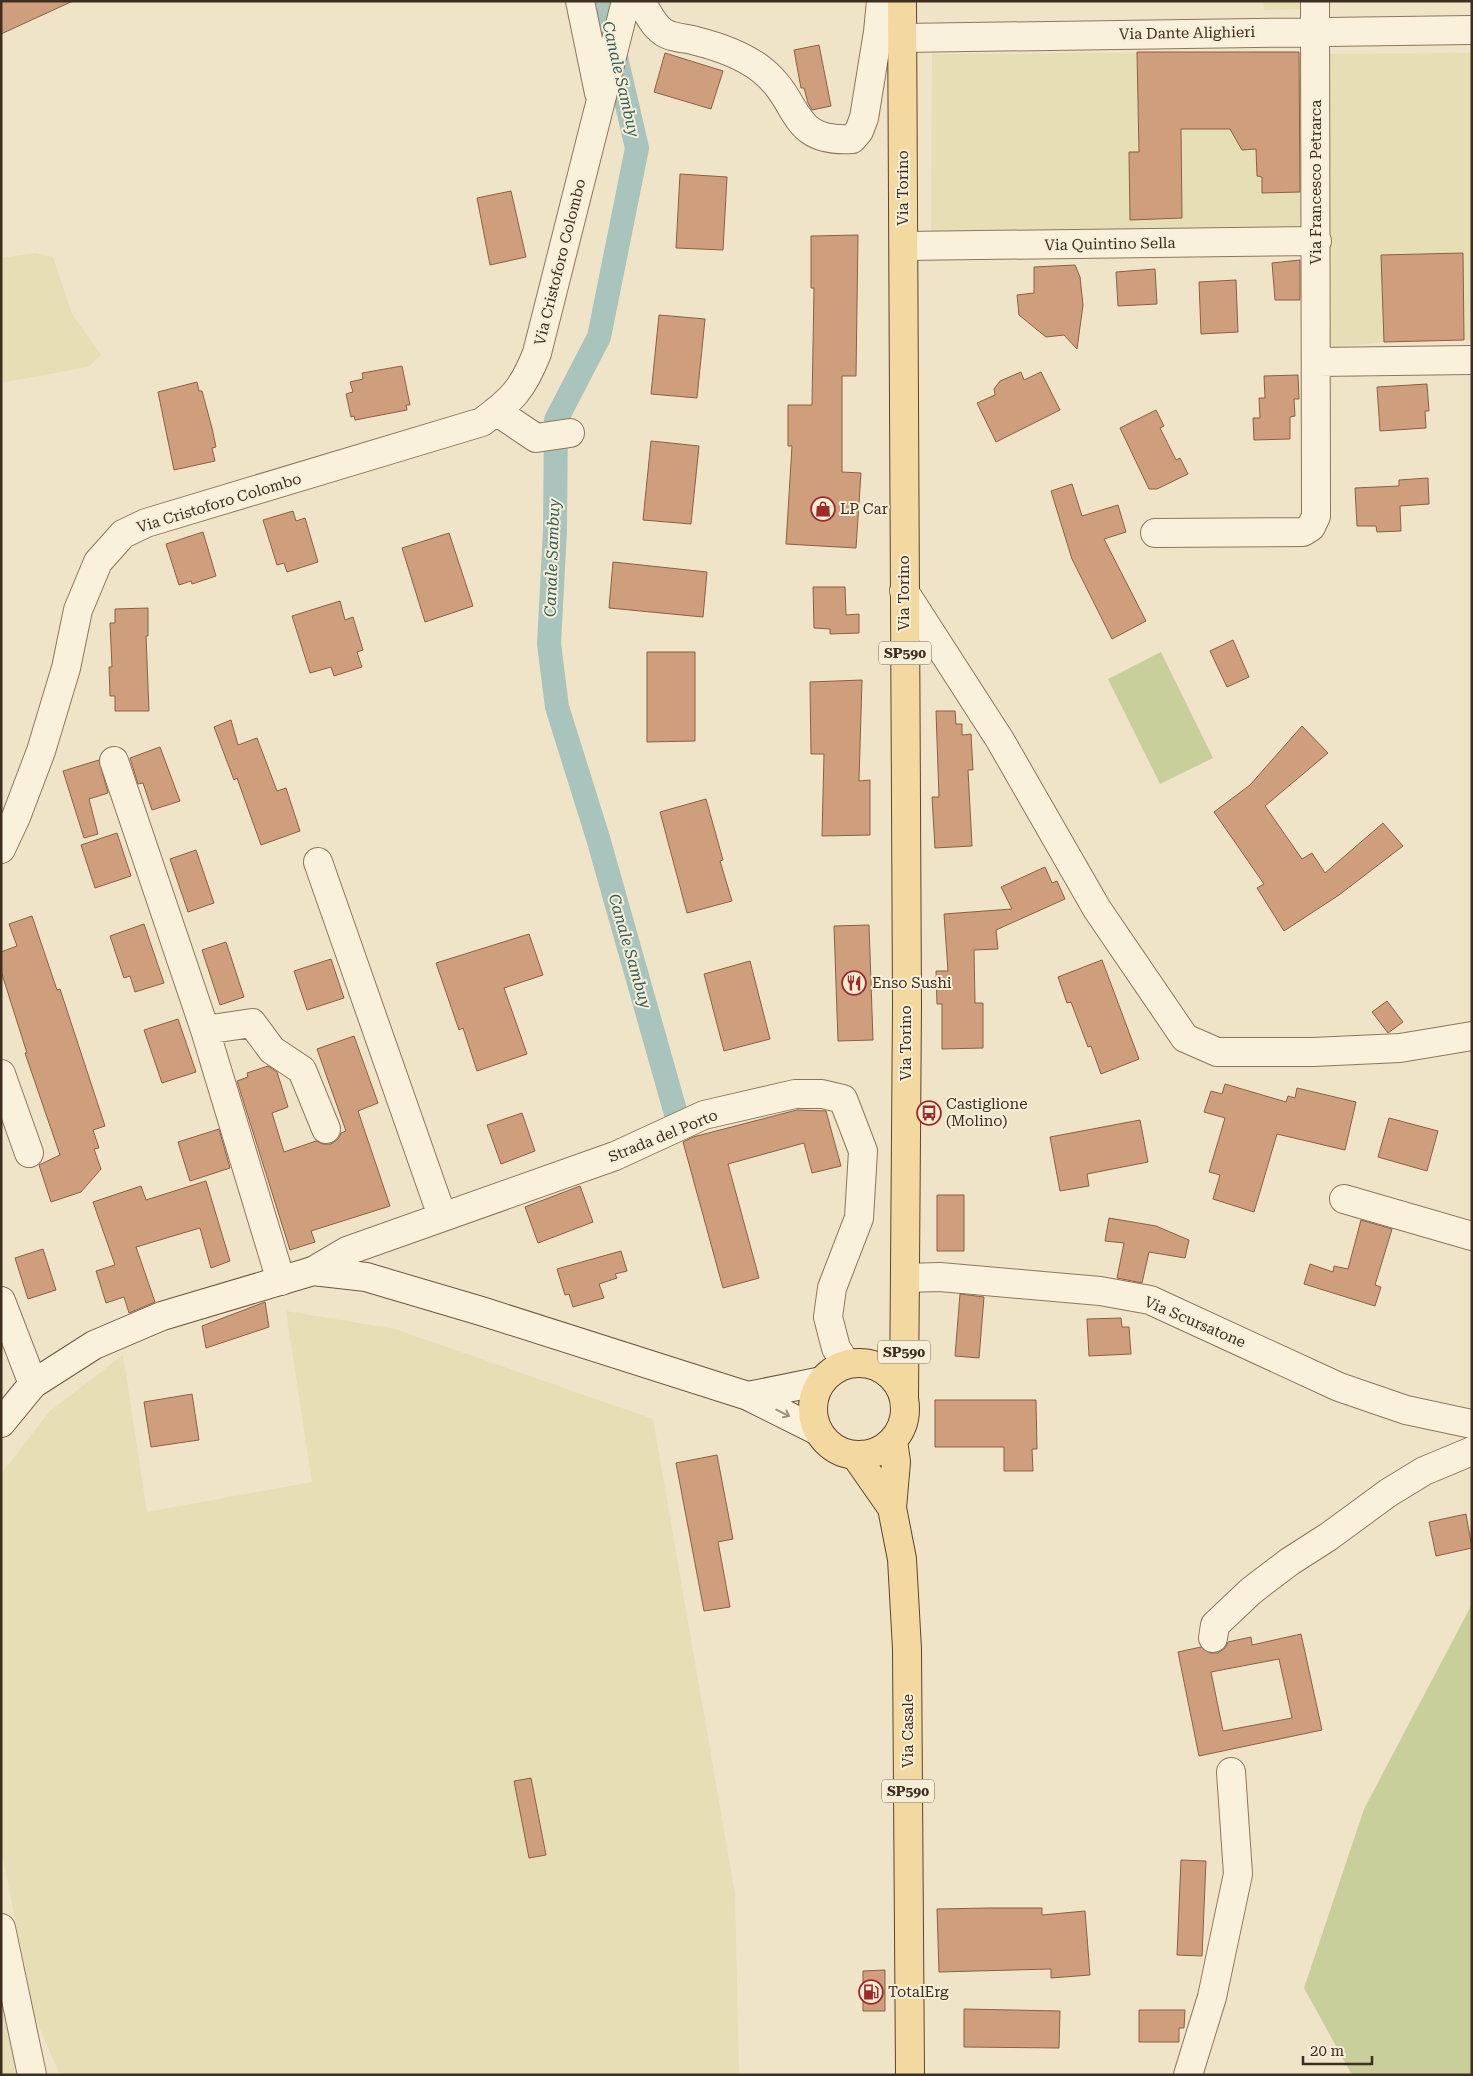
<svg xmlns="http://www.w3.org/2000/svg" width="1473" height="2076" viewBox="0 0 1473 2076" font-family="'Roboto Serif',serif">
  <style>
    .farmland { fill: #e6deb5 }
    .green { fill: #c9cf9b }
    .lines { fill: none; stroke-linecap: round; stroke-linejoin: round }
    .canal { stroke: #a9c4bc; stroke-width: 24 }
    .building { fill: #cf9f7d; stroke: #8d5f41; fill-rule: evenodd }
    .street-casing { stroke: #8d765c; stroke-width: 30 }
    .secondary-casing { stroke: #6f573f; stroke-width: 30 }
    .primary-casing { stroke: #5b4430; stroke-width: 30 }
    .street { stroke: #faf1dc; stroke-width: 28 }
    .secondary { stroke: #faf1dc; stroke-width: 28 }
    .primary { stroke: #f3d9a0; stroke-width: 28 }
    .oneway { stroke: #9c907e }
    .labels { text-anchor: middle; dominant-baseline: central; stroke-width: 4; stroke-linejoin: round; paint-order: stroke }
    .shield { fill: #f7eed8; stroke: #756857; stroke-width: 1 }
    .shield-label { font-size: 14px; font-weight: bold; fill: #3d2e20 }
    .street-label { font-size: 15px; fill: #3d2e20; stroke: #f7eed8 }
    .poi-label { font-size: 15px; fill: #3d2e20; stroke: #f7eed8; text-anchor: start }
    .water-label { font-size: 16px; font-style: italic; fill: #2f5d5a; stroke: #f7eed8 }
  </style>
  <rect width="100%" height="100%" fill="#f0e4c8"/>
  <path class="farmland" d="M 1263,1 L 1303,1 L 1303,9 L 1264,10 Z
    M 1307,52 L 1312,228 L 931,233 L 932,54 Z
    M 1472,53 L 1472,340 L 1384,342 L 1328,348 L 1327,54 Z
    M 35,253 L 53,257 L 72,314 L 101,355 L 88,367 L 1,383 L 1,258 Z
    M 286,1311 L 395,1329 L 653,1419 L 735,1894 L 739,2075 L 60,2075 L 34,2015 L 1,1848 L 1,1474 L 50,1411 L 123,1355 L 147,1512 L 312,1482 Z
    M 1,1946 L 28,2075 L 1,2075 Z"/>
  <path class="green" d="M 1161,652 L 1213,758 L 1160,784 L 1108,679 Z
    M 1472,1604 L 1472,2075 L 1352,2075 L 1304,1988 L 1364,1809 Z"/>
  <g class="lines">
    <path class="canal" d="M 603,1 L 637,148 L 599,337 L 556,420 L 555,530 L 549,644 L 557,707 L 598,838 L 676,1114"/>
  </g>
  <path class="building" d="M 1,1 L 73,1 L 1,34 Z
    M 819,45 L 831,106 L 812,110 L 808,103 L 804,88 L 801,88 L 794,50 Z
    M 1137,52 L 1299,52 L 1300,192 L 1262,193 L 1262,177 L 1257,176 L 1256,149 L 1242,150 L 1230,129 L 1181,129 L 1182,218 L 1130,220 L 1129,152 L 1139,152 Z
    M 665,53 L 723,71 L 711,109 L 654,92 Z
    M 680,174 L 727,177 L 723,250 L 676,248 Z
    M 511,191 L 526,257 L 490,265 L 477,198 Z
    M 858,235 L 856,376 L 842,376 L 842,472 L 861,473 L 856,548 L 786,544 L 792,446 L 788,446 L 788,405 L 812,405 L 814,288 L 811,288 L 811,236 Z
    M 1463,253 L 1464,340 L 1384,342 L 1381,255 Z
    M 1300,260 L 1300,300 L 1275,300 L 1272,263 Z
    M 1075,265 L 1080,277 L 1083,305 L 1077,349 L 1064,335 L 1046,337 L 1019,315 L 1017,295 L 1034,293 L 1034,267 Z
    M 1155,269 L 1157,304 L 1118,306 L 1116,272 Z
    M 1236,280 L 1238,332 L 1201,334 L 1199,282 Z
    M 659,315 L 705,319 L 697,398 L 651,394 Z
    M 402,366 L 410,405 L 406,405 L 407,410 L 355,420 L 354,416 L 351,417 L 346,394 L 353,392 L 350,382 L 363,379 L 362,373 Z
    M 1021,372 L 1024,380 L 1041,372 L 1060,410 L 996,442 L 977,403 L 995,395 L 994,389 L 1000,381 Z
    M 1298,375 L 1299,399 L 1294,399 L 1295,416 L 1290,417 L 1290,439 L 1254,440 L 1253,418 L 1260,418 L 1259,398 L 1265,398 L 1264,376 Z
    M 197,382 L 199,391 L 202,391 L 212,428 L 216,447 L 212,448 L 215,461 L 174,470 L 158,392 Z
    M 1427,384 L 1429,411 L 1425,411 L 1426,428 L 1380,431 L 1377,387 Z
    M 1156,410 L 1164,426 L 1160,428 L 1176,460 L 1180,458 L 1188,474 L 1157,489 L 1149,489 L 1120,428 Z
    M 651,441 L 699,446 L 691,524 L 643,520 Z
    M 1428,478 L 1429,504 L 1400,506 L 1401,531 L 1377,532 L 1376,526 L 1357,526 L 1355,488 L 1399,486 L 1399,480 Z
    M 1072,484 L 1082,516 L 1118,505 L 1126,532 L 1104,539 L 1146,621 L 1112,639 L 1072,559 L 1051,491 Z
    M 293,511 L 296,521 L 305,518 L 318,562 L 287,572 L 284,563 L 277,565 L 263,520 Z
    M 203,532 L 216,576 L 192,584 L 191,581 L 179,585 L 166,544 Z
    M 449,533 L 473,606 L 425,622 L 402,548 Z
    M 613,562 L 707,572 L 703,617 L 609,608 Z
    M 813,587 L 845,587 L 846,615 L 859,614 L 859,633 L 830,634 L 830,629 L 814,628 Z
    M 340,601 L 345,620 L 353,617 L 363,650 L 357,652 L 362,667 L 334,676 L 331,667 L 310,673 L 292,616 Z
    M 148,608 L 148,636 L 146,636 L 149,711 L 115,711 L 115,696 L 110,696 L 109,667 L 112,667 L 110,623 L 115,623 L 115,609 Z
    M 1233,640 L 1249,677 L 1227,687 L 1210,651 Z
    M 647,652 L 695,652 L 695,741 L 647,742 Z
    M 862,680 L 859,781 L 870,780 L 870,835 L 822,836 L 824,754 L 811,754 L 810,682 Z
    M 936,711 L 955,711 L 956,724 L 962,724 L 962,735 L 971,734 L 973,770 L 968,770 L 972,846 L 935,848 L 932,797 L 939,797 Z
    M 231,720 L 238,745 L 257,738 L 277,791 L 286,788 L 300,831 L 261,845 L 237,778 L 234,780 L 214,727 Z
    M 1302,726 L 1328,753 L 1265,806 L 1302,859 L 1312,853 L 1325,873 L 1383,823 L 1403,846 L 1339,895 L 1284,931 L 1257,888 L 1264,884 L 1214,812 L 1250,785 Z
    M 160,747 L 180,801 L 152,810 L 143,783 L 138,784 L 130,758 Z
    M 99,760 L 108,793 L 89,799 L 98,834 L 84,838 L 63,771 Z
    M 706,799 L 723,860 L 720,861 L 732,901 L 687,913 L 660,812 Z
    M 117,833 L 131,876 L 95,888 L 81,845 Z
    M 196,850 L 214,903 L 188,912 L 170,859 Z
    M 1045,867 L 1052,883 L 1057,881 L 1065,899 L 996,930 L 998,949 L 974,950 L 975,1003 L 983,1003 L 983,1048 L 942,1049 L 942,1004 L 937,1004 L 936,971 L 948,971 L 944,914 L 1012,909 L 1001,887 Z
    M 32,916 L 57,990 L 60,989 L 105,1126 L 93,1130 L 99,1148 L 94,1149 L 101,1169 L 81,1192 L 51,1202 L 39,1165 L 60,1155 L 25,1053 L 27,1053 L 1,971 L 1,952 L 17,946 L 9,924 Z
    M 144,924 L 164,983 L 135,992 L 130,976 L 124,978 L 110,936 Z
    M 869,925 L 873,1040 L 838,1041 L 834,926 Z
    M 529,934 L 543,975 L 504,988 L 527,1054 L 477,1071 L 463,1028 L 459,1030 L 436,963 Z
    M 226,942 L 244,997 L 220,1005 L 202,950 Z
    M 331,959 L 344,998 L 307,1010 L 294,971 Z
    M 1102,960 L 1139,1059 L 1101,1074 L 1091,1046 L 1088,1047 L 1071,1002 L 1067,1003 L 1058,977 Z
    M 750,961 L 770,1039 L 724,1051 L 704,974 Z
    M 1387,1001 L 1403,1022 L 1388,1033 L 1372,1012 Z
    M 178,1019 L 196,1072 L 162,1083 L 144,1030 Z
    M 354,1036 L 378,1103 L 358,1111 L 390,1206 L 311,1231 L 315,1242 L 290,1250 L 237,1081 L 248,1077 L 247,1073 L 268,1066 L 277,1072 L 288,1107 L 272,1113 L 284,1152 L 316,1141 L 323,1144 L 331,1144 L 338,1139 L 341,1133 L 346,1131 L 317,1049 Z
    M 1225,1084 L 1286,1102 L 1288,1096 L 1295,1098 L 1297,1088 L 1356,1102 L 1345,1150 L 1277,1134 L 1254,1212 L 1213,1199 L 1220,1175 L 1209,1172 L 1225,1118 L 1204,1112 L 1211,1091 L 1222,1094 Z
    M 797,1110 L 826,1111 L 841,1166 L 812,1173 L 804,1143 L 728,1164 L 759,1278 L 723,1288 L 683,1142 L 693,1137 Z
    M 522,1113 L 535,1151 L 501,1164 L 487,1125 Z
    M 1389,1118 L 1438,1131 L 1427,1171 L 1378,1157 Z
    M 1140,1120 L 1148,1162 L 1087,1174 L 1089,1186 L 1060,1191 L 1050,1137 Z
    M 219,1129 L 230,1168 L 190,1181 L 178,1142 Z
    M 206,1181 L 230,1261 L 211,1268 L 200,1228 L 136,1247 L 155,1302 L 129,1313 L 124,1297 L 106,1303 L 96,1271 L 115,1265 L 93,1202 L 141,1186 L 146,1200 Z
    M 580,1186 L 593,1222 L 538,1243 L 525,1207 Z
    M 937,1195 L 964,1195 L 964,1251 L 937,1251 Z
    M 1109,1218 L 1156,1226 L 1189,1240 L 1185,1258 L 1149,1252 L 1142,1283 L 1117,1278 L 1124,1243 L 1105,1241 Z
    M 1361,1220 L 1392,1229 L 1375,1285 L 1381,1287 L 1375,1306 L 1304,1284 L 1310,1264 L 1333,1272 L 1334,1266 L 1348,1269 Z
    M 43,1249 L 56,1290 L 28,1299 L 15,1258 Z
    M 621,1251 L 627,1271 L 615,1274 L 617,1278 L 599,1284 L 604,1298 L 573,1307 L 569,1294 L 565,1295 L 557,1269 Z
    M 960,1294 L 984,1297 L 979,1358 L 955,1356 Z
    M 265,1302 L 269,1327 L 206,1348 L 202,1326 Z
    M 1121,1318 L 1122,1327 L 1129,1327 L 1131,1354 L 1089,1356 L 1087,1319 Z
    M 192,1394 L 199,1440 L 151,1447 L 144,1402 Z
    M 935,1400 L 1036,1400 L 1037,1449 L 1032,1449 L 1033,1471 L 1004,1471 L 1004,1447 L 935,1447 Z
    M 717,1455 L 733,1539 L 718,1542 L 730,1607 L 704,1611 L 676,1463 Z
    M 1466,1514 L 1472,1548 L 1436,1556 L 1429,1522 Z
    M 1301,1634 L 1322,1730 L 1199,1756 L 1178,1652 L 1201,1647 L 1210,1653 L 1218,1653 L 1225,1648 L 1228,1642 L 1251,1637 L 1252,1645 ZM 1279,1659 L 1292,1718 L 1223,1731 L 1211,1672 Z
    M 531,1778 L 546,1855 L 529,1858 L 514,1781 Z
    M 1181,1860 L 1206,1861 L 1202,1956 L 1177,1955 Z
    M 989,1908 L 1042,1908 L 1042,1915 L 1085,1911 L 1090,1975 L 1051,1978 L 1051,1969 L 939,1972 L 937,1909 Z
    M 885,1970 L 885,2011 L 863,2011 L 863,1971 Z
    M 964,2009 L 1060,2011 L 1059,2048 L 964,2047 Z
    M 1139,2010 L 1185,2010 L 1184,2028 L 1179,2028 L 1179,2042 L 1139,2042 Z"/>
  <g class="lines">
    <g class="street-casing">
      <path id="street" d="M 580,1 L 599,93
        M 641,1 C 647,12 653,25 663,32 C 671,38 687,38 696,41 C 720,47 743,55 762,70 C 802,102 789,143 852,139 L 859,131 L 864,118 L 878,32 L 881,1
        M 902,38 L 1472,30
        M 904,246 L 1317,241
        M 1317,362 L 1472,360
        M 496,411 L 536,438 L 570,433
        M 1155,533 L 1303,532 L 1311,527 L 1316,516 L 1315,1
        M 904,591 L 1000,740 L 1097,909 L 1185,1038 L 1217,1052 L 1313,1052 L 1400,1048 L 1472,1036
        M 114,761 L 205,1030
        M 1,849 L 16,817 L 41,751 L 66,668 L 78,610 L 98,562 L 123,534 L 146,523 L 482,422 C 512,400 523,389 537,353 L 626,1
        M 318,862 L 442,1216
        M 1,1074 L 29,1153
        M 1344,1199 L 1472,1236
        M 313,1271 L 347,1251 L 615,1156 L 704,1115 L 795,1094 L 822,1094 L 843,1099 L 863,1151 L 859,1218 L 832,1288 L 828,1317 L 836,1348 L 846,1364
        M 905,1278 L 940,1277 L 1100,1291 L 1150,1300 L 1339,1387 L 1406,1410 L 1472,1424
        M 281,1281 L 205,1030 L 252,1023 L 272,1050 L 302,1070 L 326,1129
        M 1,1301 L 33,1384
        M 1213,1638 L 1215,1625 L 1251,1591 L 1289,1562 L 1328,1537 L 1388,1493 L 1424,1471 L 1472,1451
        M 1,1928 L 32,2075
        M 1188,2075 L 1212,1997 L 1238,1874 L 1231,1772"/>
    </g>
    <g class="secondary-casing">
      <path id="secondary" d="M 748,1396 L 822,1381
        M 1,1423 L 33,1384 L 94,1345 L 162,1316 L 313,1271 L 366,1277 L 481,1311 L 748,1396 L 818,1431"/>
    </g>
    <g class="primary-casing">
      <path id="primary" d="M 902,1 L 907,1004 L 904,1399
        M813 1409a46 46 0 1 1 92 0a46 46 0 1 1-92 0Z
        M 893,1440 L 896,1462 L 892,1508 L 902,1559 L 907,1649 L 910,2075
        M 855,1455 L 892,1508"/>
    </g>
    <use href="#street" class="street"/>
    <use href="#secondary" class="secondary"/>
    <use href="#primary" class="primary"/>
  </g>
  <defs><path id="oneway-shaft" d="M-6 0H5M1.5-3L5.5 0L1.5 3" fill="none" stroke-width="1.6" stroke-linecap="round" stroke-linejoin="round" transform="scale(1.25)"/></defs>
  <use class="oneway" href="#oneway-shaft" transform="translate(783 1413) rotate(27)"/>
  <defs>
    <g id="shop-ring" transform="scale(1.25)"><circle r="9.5" fill="#f7eed8" stroke="#9e2a2b" stroke-width="1.5"/><path d="M-5-2.5h2.3a2.7 3.5 0 0 1 5.4 0H5L5.5 6h-11ZM-1.5-2.5h3a1.5 2.3 0 0 0-3 0Z" fill="#9e2a2b"/></g>
    <g id="restaurant-ring" transform="scale(1.25)"><circle r="9.5" fill="#f7eed8" stroke="#9e2a2b" stroke-width="1.5"/><path d="M-5-6h1v4h1v-4h1v4h1v-4h1v5L-1.5 .5V6h-2V.5L-5-1ZM5-6V6H3V1.5H1.5Q1.5-4 5-6Z" fill="#9e2a2b"/></g>
    <g id="bus-ring" transform="scale(1.25)"><circle r="9.5" fill="#f7eed8" stroke="#9e2a2b" stroke-width="1.5"/><path d="M-5-6H5V4H4V6H2V4H-2V6H-4V4H-5ZM-3.5-4V0h7V-4ZM-3.5 1.2v1.5H-2V1.2ZM2 1.2v1.5H3.5V1.2Z" fill="#9e2a2b"/></g>
    <g id="fuel-ring" transform="scale(1.25)"><circle r="9.5" fill="#f7eed8" stroke="#9e2a2b" stroke-width="1.5"/><path d="M-5.5-6h7V0h2V4h1.3V-2.5L3-4.5l.8-.8L6-3V5H2.5V1h-1V6h-7ZM-4.2-4.7v3.2H.2V-4.7Z" fill="#9e2a2b"/></g>
  </defs>
  <g fill-rule="evenodd">
    <use href="#shop-ring" x="823" y="509"/>
    <use href="#restaurant-ring" x="854" y="983"/>
    <use href="#bus-ring" x="929" y="1113"/>
    <use href="#fuel-ring" x="871" y="1992"/>
  </g>
  <g class="labels">
    <g class="shield">
      <rect x="879" y="641.5" width="52" height="23" rx="4"/>
      <rect x="878" y="1340.5" width="52" height="23" rx="4"/>
      <rect x="882" y="1779.5" width="52" height="23" rx="4"/>
    </g>
    <g class="shield-label">
      <text x="905" y="653">SP590</text>
      <text x="904" y="1352">SP590</text>
      <text x="908" y="1791">SP590</text>
    </g>
    <g class="street-label">
      <text transform="translate(1187 33) rotate(-1)">Via Dante Alighieri</text>
      <text transform="translate(1316 182) rotate(-90)">Via Francesco Petrarca</text>
      <text transform="translate(903 188) rotate(-90)">Via Torino</text>
      <text transform="translate(1110 244) rotate(-1)">Via Quintino Sella</text>
      <text transform="translate(560 262) rotate(-76)">Via Cristoforo Colombo</text>
      <text transform="translate(219 503) rotate(-17)">Via Cristoforo Colombo</text>
      <text transform="translate(904 593) rotate(-90)">Via Torino</text>
      <text transform="translate(906 1043) rotate(-90)">Via Torino</text>
      <text transform="translate(663 1136) rotate(-22)">Strada del Porto</text>
      <text transform="translate(1195 1322) rotate(23)">Via Scursatone</text>
      <text transform="translate(908 1731) rotate(-90)">Via Casale</text>
    </g>
    <g class="poi-label">
      <text x="840" y="509">LP Car</text>
      <text x="872" y="983">Enso Sushi</text>
      <text x="946" y="1104">Castiglione<tspan x="946" dy="17">(Molino)</tspan></text>
      <text x="888" y="1992">TotalErg</text>
    </g>
    <g class="water-label">
      <text transform="translate(621 79) rotate(77)">Canale Sambuy</text>
      <text transform="translate(552 558) rotate(-88)">Canale Sambuy</text>
      <text transform="translate(630 951) rotate(74)">Canale Sambuy</text>
    </g>
  </g>
  <rect width="1473" height="2076" fill="none" stroke="#3d2e20" stroke-width="5"/>
  <path d="M1303 2056v8h69v-8" fill="none" stroke="#3d2e20" stroke-width="2.5"/>
  <text x="1310" y="2056" font-size="15" fill="#3d2e20" stroke="#f7eed8" stroke-width="4" paint-order="stroke">20 m</text>
</svg>
